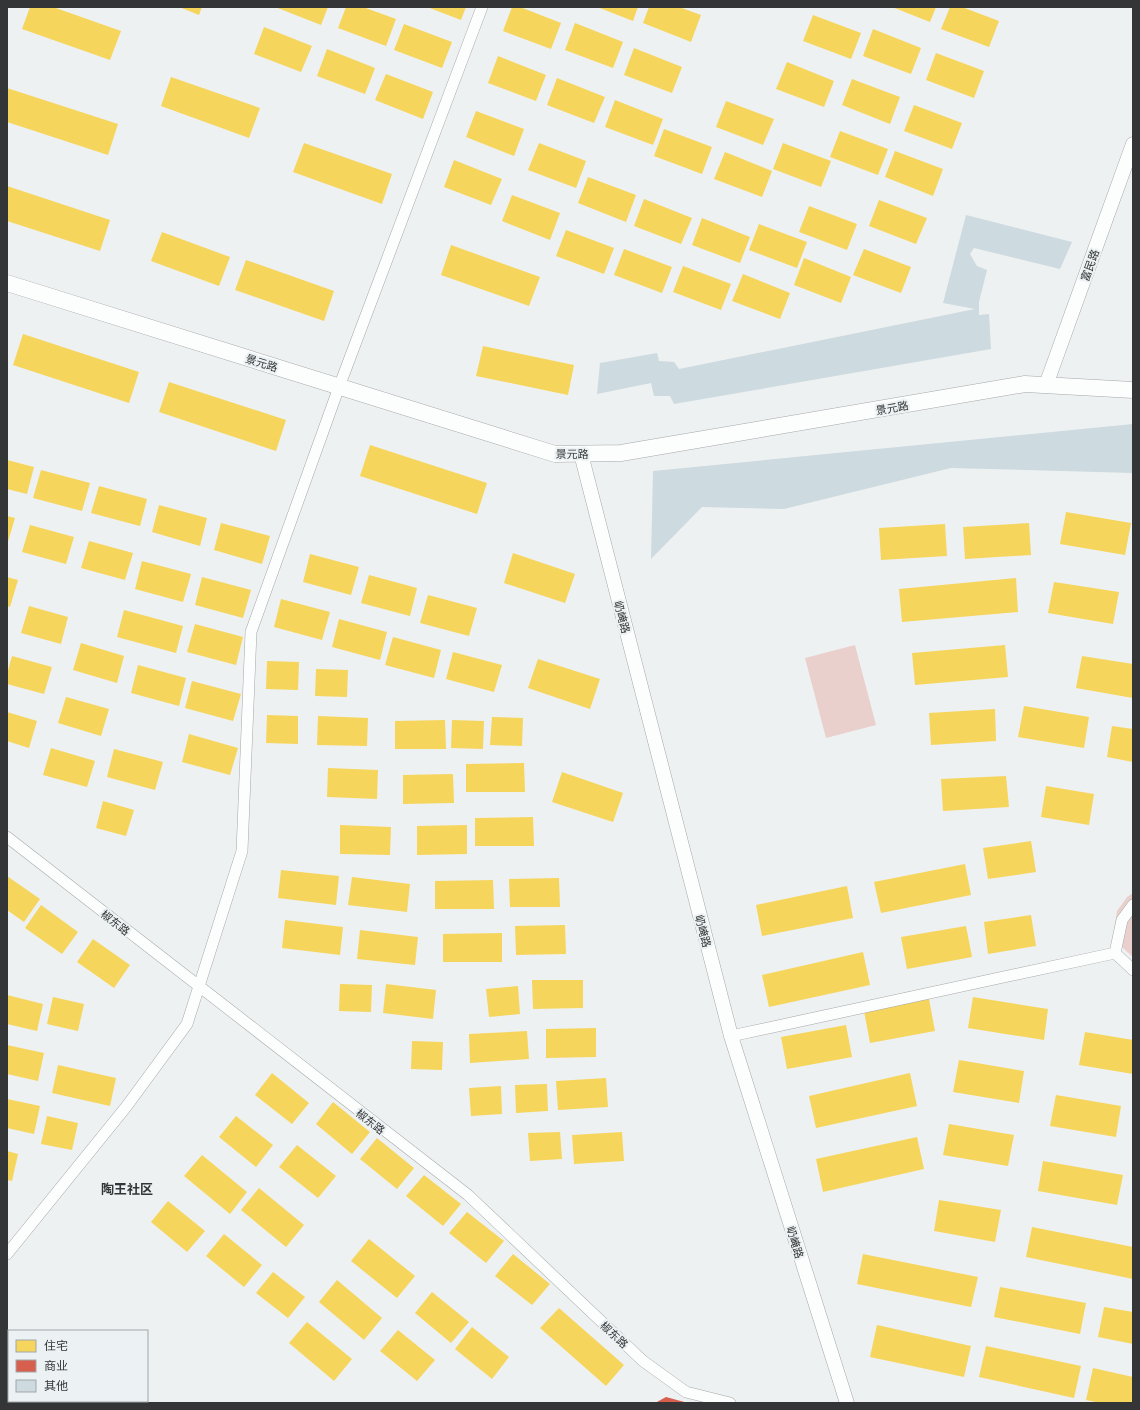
<svg xmlns="http://www.w3.org/2000/svg" width="1140" height="1410" viewBox="0 0 1140 1410" font-family="Georgia,'Noto Sans SC',serif">
  <style>
    .green { fill: #ead0cc }
    .homes { fill: #f6d55c }
    .shops { fill: #d6604d }
    .building { fill: #cddadf }
    .lines { fill: none; stroke-linecap: round; stroke-linejoin: round }
    .minor-casing { stroke: #a5a7a8; stroke-width: 12 }
    .tertiary-casing { stroke: #a5a7a8; stroke-width: 15 }
    .secondary-casing { stroke: #a5a7a8; stroke-width: 17 }
    .primary-casing { stroke: #a5a7a8; stroke-width: 19 }
    .minor { stroke: #fcfdfd; stroke-width: 11 }
    .tertiary { stroke: #fcfdfd; stroke-width: 14 }
    .secondary { stroke: #fcfdfd; stroke-width: 16 }
    .primary { stroke: #fcfdfd; stroke-width: 18 }
    .labels { text-anchor: middle; dominant-baseline: central; stroke-width: 4; stroke-linejoin: round; paint-order: stroke }
    .street-label { font-size: 11px; fill: #333536; stroke: #ecf2f4 }
    .quarter-label { font-size: 13px; font-weight: bold; fill: #333536; stroke: #ecf2f4 }
  </style>
  <rect width="100%" height="100%" fill="#eef1f2"/>
  <path class="green" d="M 855,645 L 876,725 L 826,738 L 805,658 Z
    M 1133,893 L 1133,957 L 1123,948 L 1114,930 L 1117,911 L 1127,897 Z"/>
  <path class="homes" d="M 30,7 L 53,7 L 121,31 L 110,60 L 22,29 Z
    M 179,7 L 202,7 L 199,15 Z
    M 275,7 L 328,7 L 321,25 Z
    M 346,7 L 363,7 L 396,19 L 386,46 L 338,28 Z
    M 427,7 L 466,7 L 461,20 Z
    M 512,7 L 520,7 L 561,23 L 551,49 L 503,31 Z
    M 597,7 L 638,7 L 633,21 Z
    M 649,7 L 679,7 L 701,15 L 691,42 L 643,23 Z
    M 892,7 L 936,7 L 930,22 Z
    M 950,7 L 962,7 L 999,21 L 989,47 L 941,29 Z
    M 813,15 L 861,33 L 851,59 L 803,41 Z
    M 575,23 L 623,42 L 613,68 L 565,50 Z
    M 404,24 L 452,42 L 442,68 L 394,50 Z
    M 264,27 L 312,46 L 301,72 L 254,54 Z
    M 873,29 L 921,48 L 911,74 L 863,56 Z
    M 634,48 L 682,67 L 672,93 L 624,75 Z
    M 327,49 L 375,68 L 365,94 L 317,76 Z
    M 936,53 L 984,71 L 974,98 L 926,80 Z
    M 498,56 L 546,75 L 536,101 L 488,83 Z
    M 787,62 L 834,81 L 824,107 L 776,89 Z
    M 386,74 L 433,92 L 423,119 L 375,100 Z
    M 171,77 L 260,108 L 249,138 L 161,106 Z
    M 557,78 L 605,97 L 594,123 L 547,105 Z
    M 852,79 L 900,97 L 890,124 L 842,105 Z
    M 7,88 L 118,124 L 108,155 L 7,122 Z
    M 615,100 L 663,119 L 653,145 L 605,127 Z
    M 726,101 L 774,119 L 763,145 L 716,127 Z
    M 914,105 L 962,123 L 952,149 L 904,131 Z
    M 476,111 L 524,129 L 514,156 L 466,137 Z
    M 664,129 L 712,147 L 702,174 L 654,156 Z
    M 840,131 L 888,149 L 878,175 L 830,157 Z
    M 304,143 L 392,174 L 382,204 L 293,172 Z
    M 539,143 L 586,161 L 576,188 L 528,170 Z
    M 783,143 L 831,161 L 821,187 L 773,169 Z
    M 895,151 L 943,169 L 933,196 L 885,177 Z
    M 725,152 L 772,171 L 762,197 L 714,179 Z
    M 454,160 L 502,179 L 491,205 L 444,187 Z
    M 588,177 L 636,195 L 626,222 L 578,203 Z
    M 7,186 L 110,220 L 100,251 L 7,221 Z
    M 512,195 L 560,213 L 550,240 L 502,221 Z
    M 644,199 L 692,218 L 681,244 L 634,226 Z
    M 879,200 L 927,218 L 916,244 L 869,226 Z
    M 809,206 L 857,224 L 847,250 L 799,232 Z
    M 702,218 L 750,237 L 740,263 L 692,245 Z
    M 759,224 L 807,242 L 797,268 L 749,250 Z
    M 566,230 L 614,248 L 604,274 L 556,256 Z
    M 162,232 L 230,257 L 219,286 L 151,261 Z
    M 451,245 L 540,277 L 529,306 L 441,275 Z
    M 624,249 L 672,267 L 662,293 L 614,275 Z
    M 864,249 L 911,267 L 901,293 L 853,275 Z
    M 804,258 L 851,277 L 841,303 L 794,285 Z
    M 246,260 L 334,291 L 324,321 L 235,290 Z
    M 683,266 L 731,284 L 721,310 L 673,292 Z
    M 743,274 L 790,293 L 780,319 L 732,301 Z
    M 23,334 L 139,372 L 129,403 L 13,365 Z
    M 483,346 L 574,365 L 568,395 L 476,376 Z
    M 169,382 L 286,420 L 276,451 L 159,412 Z
    M 370,445 L 487,483 L 477,514 L 360,476 Z
    M 7,460 L 34,467 L 27,494 L 7,489 Z
    M 41,470 L 90,483 L 82,511 L 33,498 Z
    M 99,486 L 147,499 L 140,526 L 91,513 Z
    M 159,505 L 207,518 L 200,546 L 152,532 Z
    M 1066,512 L 1131,523 L 1125,555 L 1060,544 Z
    M 7,516 L 15,518 L 7,545 Z
    M 221,523 L 270,536 L 262,564 L 214,550 Z
    M 1029,523 L 1031,555 L 965,559 L 963,527 Z
    M 945,524 L 947,556 L 881,560 L 879,528 Z
    M 30,525 L 74,537 L 66,564 L 22,552 Z
    M 89,541 L 133,553 L 125,580 L 81,568 Z
    M 513,553 L 575,574 L 565,603 L 504,583 Z
    M 310,554 L 359,567 L 351,595 L 303,582 Z
    M 142,561 L 191,574 L 183,602 L 135,589 Z
    M 369,575 L 417,588 L 410,616 L 361,603 Z
    M 7,577 L 18,580 L 10,607 L 7,606 Z
    M 202,577 L 251,590 L 243,618 L 195,605 Z
    M 1016,578 L 1018,612 L 902,622 L 899,589 Z
    M 1054,582 L 1119,592 L 1113,624 L 1048,613 Z
    M 428,595 L 477,608 L 469,636 L 420,623 Z
    M 281,599 L 330,612 L 322,640 L 274,627 Z
    M 29,606 L 68,617 L 61,644 L 21,633 Z
    M 124,610 L 183,626 L 176,653 L 117,637 Z
    M 339,619 L 387,632 L 380,660 L 332,647 Z
    M 195,624 L 243,637 L 236,665 L 187,652 Z
    M 393,637 L 441,650 L 434,678 L 385,665 Z
    M 81,643 L 124,656 L 117,683 L 73,670 Z
    M 1005,645 L 1008,677 L 915,685 L 912,653 Z
    M 453,652 L 502,665 L 494,692 L 446,679 Z
    M 12,656 L 52,667 L 44,694 L 7,684 L 7,674 Z
    M 1082,656 L 1133,664 L 1133,698 L 1076,688 Z
    M 538,659 L 600,679 L 590,709 L 528,688 Z
    M 267,661 L 299,662 L 298,690 L 266,689 Z
    M 138,665 L 186,678 L 179,706 L 131,693 Z
    M 316,669 L 348,670 L 347,697 L 315,696 Z
    M 192,681 L 241,694 L 233,721 L 185,708 Z
    M 66,697 L 109,709 L 101,736 L 58,723 Z
    M 1024,706 L 1089,717 L 1084,748 L 1018,737 Z
    M 995,709 L 996,741 L 931,745 L 929,713 Z
    M 7,712 L 37,721 L 29,748 L 7,741 Z
    M 267,715 L 298,716 L 298,744 L 266,743 Z
    M 318,716 L 368,718 L 367,746 L 317,745 Z
    M 492,717 L 523,718 L 522,746 L 490,745 Z
    M 445,720 L 446,749 L 395,749 L 395,721 Z
    M 452,720 L 484,721 L 483,749 L 451,748 Z
    M 1112,726 L 1133,729 L 1133,762 L 1107,757 Z
    M 189,734 L 238,748 L 230,775 L 182,762 Z
    M 51,748 L 95,761 L 87,787 L 43,775 Z
    M 114,749 L 163,762 L 155,790 L 107,777 Z
    M 524,763 L 525,792 L 466,792 L 466,764 Z
    M 328,768 L 378,770 L 377,799 L 327,797 Z
    M 562,772 L 623,793 L 613,822 L 552,802 Z
    M 453,774 L 454,803 L 403,804 L 403,775 Z
    M 1006,776 L 1009,807 L 943,811 L 941,779 Z
    M 1046,786 L 1094,794 L 1089,825 L 1041,817 Z
    M 103,801 L 134,810 L 126,836 L 96,828 Z
    M 533,817 L 534,846 L 475,846 L 475,818 Z
    M 340,825 L 391,827 L 390,855 L 340,854 Z
    M 467,825 L 467,854 L 417,855 L 417,826 Z
    M 1031,841 L 1036,872 L 988,879 L 983,848 Z
    M 965,864 L 971,895 L 881,913 L 874,882 Z
    M 281,870 L 339,876 L 336,905 L 278,898 Z
    M 7,876 L 40,899 L 24,922 L 7,910 Z
    M 352,877 L 410,884 L 407,912 L 348,905 Z
    M 559,878 L 560,907 L 510,907 L 509,879 Z
    M 493,880 L 494,909 L 435,909 L 435,881 Z
    M 847,886 L 853,918 L 762,936 L 756,905 Z
    M 41,905 L 78,932 L 62,954 L 25,928 Z
    M 1031,915 L 1036,946 L 988,954 L 984,922 Z
    M 285,920 L 343,927 L 340,955 L 282,948 Z
    M 565,925 L 566,954 L 516,955 L 515,926 Z
    M 966,926 L 972,957 L 907,969 L 901,937 Z
    M 360,930 L 418,937 L 415,965 L 357,959 Z
    M 502,933 L 502,962 L 443,962 L 443,934 Z
    M 93,939 L 130,965 L 114,988 L 77,962 Z
    M 863,952 L 870,985 L 769,1007 L 762,975 Z
    M 532,980 L 583,980 L 583,1008 L 533,1009 Z
    M 340,984 L 372,985 L 371,1012 L 339,1011 Z
    M 386,984 L 436,990 L 433,1019 L 383,1013 Z
    M 518,986 L 520,1014 L 489,1017 L 486,989 Z
    M 7,995 L 43,1004 L 37,1031 L 7,1024 Z
    M 53,997 L 84,1004 L 78,1031 L 47,1024 Z
    M 973,997 L 1048,1009 L 1044,1040 L 968,1028 Z
    M 929,999 L 935,1031 L 870,1043 L 864,1011 Z
    M 846,1025 L 852,1057 L 787,1069 L 781,1037 Z
    M 596,1028 L 596,1057 L 546,1058 L 546,1029 Z
    M 527,1031 L 529,1059 L 470,1063 L 469,1034 Z
    M 1085,1032 L 1133,1040 L 1133,1074 L 1079,1065 Z
    M 412,1041 L 443,1042 L 442,1070 L 411,1069 Z
    M 7,1045 L 44,1053 L 38,1081 L 7,1074 Z
    M 959,1060 L 1024,1071 L 1019,1103 L 953,1092 Z
    M 58,1065 L 116,1078 L 110,1106 L 52,1093 Z
    M 272,1073 L 309,1103 L 292,1124 L 255,1095 Z
    M 910,1073 L 917,1106 L 816,1128 L 809,1096 Z
    M 606,1078 L 608,1107 L 558,1110 L 556,1081 Z
    M 547,1084 L 548,1111 L 516,1113 L 515,1085 Z
    M 501,1086 L 502,1114 L 471,1116 L 469,1088 Z
    M 1056,1095 L 1121,1106 L 1116,1137 L 1050,1126 Z
    M 7,1099 L 40,1106 L 34,1134 L 7,1128 Z
    M 333,1102 L 370,1132 L 352,1154 L 316,1124 Z
    M 47,1116 L 78,1123 L 72,1150 L 41,1144 Z
    M 236,1116 L 273,1145 L 256,1167 L 219,1137 Z
    M 949,1124 L 1014,1135 L 1008,1166 L 943,1155 Z
    M 560,1132 L 562,1159 L 530,1161 L 528,1133 Z
    M 622,1132 L 624,1161 L 574,1164 L 572,1135 Z
    M 917,1137 L 924,1169 L 823,1192 L 816,1159 Z
    M 377,1138 L 414,1168 L 397,1189 L 360,1159 Z
    M 297,1145 L 336,1176 L 318,1198 L 279,1167 Z
    M 7,1151 L 18,1154 L 12,1181 L 7,1180 Z
    M 202,1155 L 247,1192 L 230,1214 L 184,1176 Z
    M 1043,1161 L 1123,1175 L 1117,1205 L 1038,1191 Z
    M 424,1175 L 461,1204 L 443,1226 L 406,1196 Z
    M 259,1188 L 304,1225 L 286,1247 L 241,1210 Z
    M 939,1200 L 1001,1210 L 995,1242 L 934,1231 Z
    M 168,1201 L 205,1231 L 187,1252 L 151,1222 Z
    M 467,1212 L 504,1241 L 486,1263 L 449,1233 Z
    M 1032,1227 L 1133,1247 L 1133,1279 L 1026,1257 Z
    M 224,1234 L 262,1265 L 244,1287 L 206,1256 Z
    M 369,1239 L 415,1276 L 397,1298 L 351,1261 Z
    M 513,1254 L 550,1284 L 532,1305 L 495,1276 Z
    M 863,1254 L 978,1277 L 971,1307 L 857,1284 Z
    M 273,1272 L 305,1297 L 288,1318 L 256,1293 Z
    M 337,1280 L 382,1318 L 364,1340 L 319,1302 Z
    M 1000,1287 L 1086,1303 L 1080,1334 L 994,1317 Z
    M 432,1292 L 469,1322 L 451,1343 L 415,1313 Z
    M 1104,1307 L 1133,1312 L 1133,1344 L 1098,1337 Z
    M 559,1308 L 624,1365 L 606,1386 L 540,1328 Z
    M 307,1322 L 352,1359 L 334,1381 L 289,1343 Z
    M 877,1325 L 971,1346 L 964,1377 L 870,1357 Z
    M 472,1327 L 509,1357 L 492,1379 L 455,1349 Z
    M 398,1330 L 435,1360 L 417,1381 L 380,1351 Z
    M 986,1346 L 1081,1366 L 1074,1398 L 979,1377 Z
    M 1093,1368 L 1133,1377 L 1133,1403 L 1100,1403 L 1086,1400 Z"/>
  <path class="shops" d="M 666,1397 L 688,1403 L 655,1403 Z"/>
  <path class="building" d="M 966,215 L 1072,242 L 1060,269 L 974,248 L 970,254 L 977,266 L 987,270 L 979,302 L 979,315 L 989,314 L 991,349 L 674,404 L 670,396 L 654,396 L 651,383 L 597,394 L 600,363 L 657,353 L 659,361 L 674,362 L 679,369 L 975,309 L 943,303 Z
    M 1133,424 L 1133,473 L 951,468 L 784,509 L 702,507 L 651,559 L 653,471 Z"/>
  <g class="lines">
    <g class="minor-casing">
      <path id="minor" d="M 7,837 L 468,1195 L 643,1361 L 686,1392 L 730,1403
        M 1115,953 L 1133,970
        M 731,1036 L 1115,953 L 1122,920 L 1133,905
        M 7,1254 L 126,1107 L 187,1024 L 242,851 L 251,632 L 339,387 L 482,7"/>
    </g>
    <g class="tertiary-casing">
      <path id="tertiary" d="M 1046,385 L 1133,144
        M 581,454 L 731,1036 L 847,1403"/>
    </g>
    <g class="secondary-casing">
      <path id="secondary" d="M 7,283 L 555,454 L 621,453 L 1025,384 L 1133,390"/>
    </g>
    <g class="primary-casing">
      <path id="primary" d="M 7,1386 L 9,1386
        M 78,1401 L 88,1403"/>
    </g>
    <use href="#minor" class="minor"/>
    <use href="#tertiary" class="tertiary"/>
    <use href="#secondary" class="secondary"/>
    <use href="#primary" class="primary"/>
  </g>
  <g class="labels">
    <g class="street-label">
      <text transform="translate(1089 265) rotate(-70)">富民路</text>
      <text transform="translate(262 362) rotate(17)">景元路</text>
      <text transform="translate(892 407) rotate(-10)">景元路</text>
      <text transform="translate(572 453) rotate(1)">景元路</text>
      <text transform="translate(623 617) rotate(75)">屷崦路</text>
      <text transform="translate(116 922) rotate(38)">椒东路</text>
      <text transform="translate(704 931) rotate(75)">屷崦路</text>
      <text transform="translate(371 1121) rotate(38)">椒东路</text>
      <text transform="translate(796 1242) rotate(73)">屷崦路</text>
      <text transform="translate(615 1334) rotate(43)">椒东路</text>
    </g>
    <g class="quarter-label">
      <text x="127" y="1188">陶王社区</text>
    </g>
  </g>
  <rect width="1140" height="1410" fill="none" stroke="#333536" stroke-width="16"/>
  <rect x="8" y="1330" width="140" height="72" fill="#ecf2f4" stroke="#a2a6a8"/>
  <rect x="16" y="1340" width="20" height="12" fill="#f6d55c" stroke="#a2a6a8"/>
  <text x="44" y="1350" font-size="12" fill="#333536">住宅</text>
  <rect x="16" y="1360" width="20" height="12" fill="#d6604d" stroke="#a2a6a8"/>
  <text x="44" y="1370" font-size="12" fill="#333536">商业</text>
  <rect x="16" y="1380" width="20" height="12" fill="#cddadf" stroke="#a2a6a8"/>
  <text x="44" y="1390" font-size="12" fill="#333536">其他</text>
</svg>
